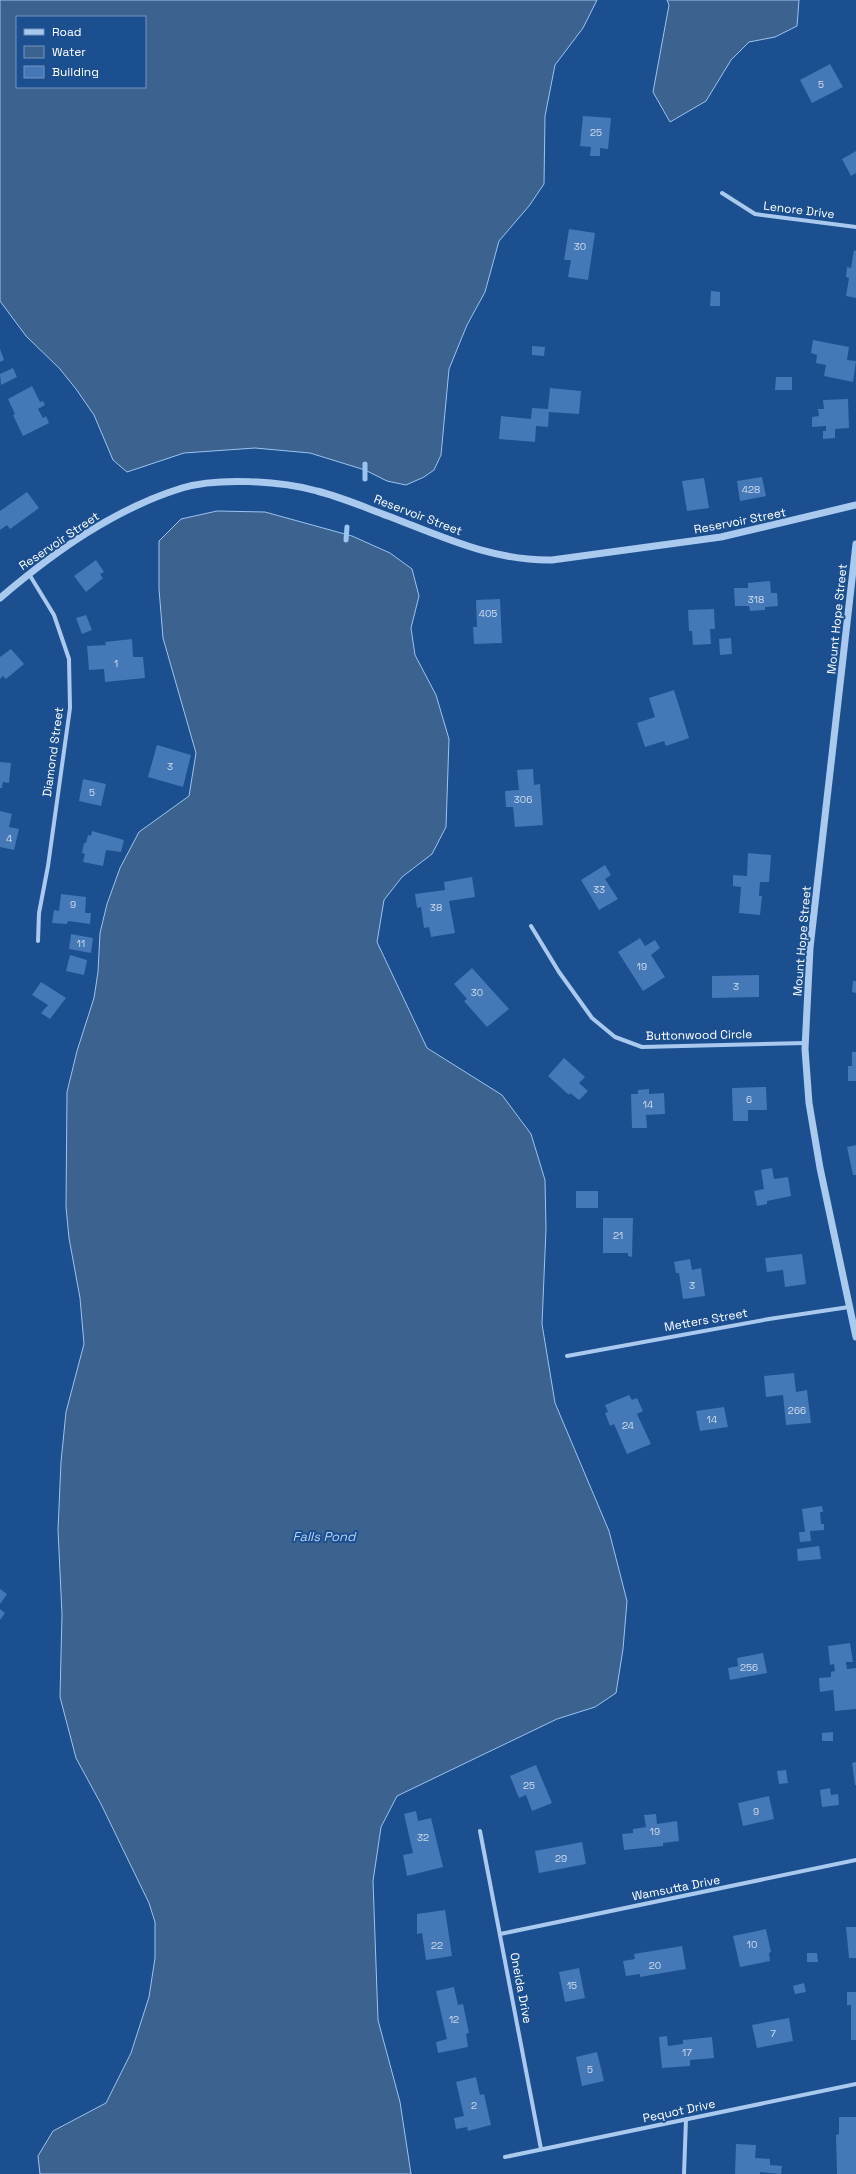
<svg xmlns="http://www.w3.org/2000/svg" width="856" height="2174" viewBox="0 0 856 2174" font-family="'Space Grotesk',sans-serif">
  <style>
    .water { fill: #3c6290; stroke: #9cc4f0; fill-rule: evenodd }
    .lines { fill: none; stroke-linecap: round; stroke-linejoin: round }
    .stream { stroke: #9cc4f0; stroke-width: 5 }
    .building { fill: #4478b7 }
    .minor { stroke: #a9c9ee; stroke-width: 4 }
    .tertiary { stroke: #a9c9ee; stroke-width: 7 }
    .labels { text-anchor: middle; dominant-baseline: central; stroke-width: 4; stroke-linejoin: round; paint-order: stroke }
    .number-label { font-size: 10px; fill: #d0dded }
    .street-label { font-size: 12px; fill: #fff; stroke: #1b4f8f }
    .water-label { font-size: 13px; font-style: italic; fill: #b5d3f5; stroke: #1b4f8f }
  </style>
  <rect width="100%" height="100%" fill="#1b4f8f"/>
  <path class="water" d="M 0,0 L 597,0 L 583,28 L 555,65 L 545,116 L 544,184 L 529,206 L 499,241 L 485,292 L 467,325 L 449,369 L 441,455 L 434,470 L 424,477 L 406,485 L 387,481 L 365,470 L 310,453 L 255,448 L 184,453 L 127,472 L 113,460 L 94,415 L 76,389 L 60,369 L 26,336 L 0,301 ZM 17,17 L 145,17 L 145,87 L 17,87 Z
    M 667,0 L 799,0 L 797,26 L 775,37 L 749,42 L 731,60 L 706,101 L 670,122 L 653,92 L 669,5 Z
    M 217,511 L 265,512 L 352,536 L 390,553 L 412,569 L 419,596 L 411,628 L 415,655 L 436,695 L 449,739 L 446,827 L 432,854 L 402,877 L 384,900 L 377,942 L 427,1048 L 502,1095 L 531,1134 L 545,1180 L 546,1229 L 542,1324 L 555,1403 L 609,1531 L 627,1601 L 623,1649 L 616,1693 L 595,1707 L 557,1719 L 397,1796 L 381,1827 L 373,1881 L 378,2020 L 400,2102 L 411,2174 L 40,2174 L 38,2156 L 53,2131 L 106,2103 L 131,2053 L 149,1997 L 155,1958 L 155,1922 L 149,1903 L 101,1804 L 76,1758 L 60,1697 L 62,1614 L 58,1530 L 61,1462 L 66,1412 L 84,1344 L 80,1298 L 69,1238 L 66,1207 L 67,1092 L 77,1051 L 94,998 L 98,972 L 100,933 L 107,904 L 120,868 L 139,832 L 189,796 L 196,753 L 163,638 L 159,589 L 159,541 L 181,519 Z"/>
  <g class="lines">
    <path class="stream" d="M 365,464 L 365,479
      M 346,540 L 347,527"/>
  </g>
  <path class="building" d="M 830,64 L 843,87 L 812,103 L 800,80 Z
    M 583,116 L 611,118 L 608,149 L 600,148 L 600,156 L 590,156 L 591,147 L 580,146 Z
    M 856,151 L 856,173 L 851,176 L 842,159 Z
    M 569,229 L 595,233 L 588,280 L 568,277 L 571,260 L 564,260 Z
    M 854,250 L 856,251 L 856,298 L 846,296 L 849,278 L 846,277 L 847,267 L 851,268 Z
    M 711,291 L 720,292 L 720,306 L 710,306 Z
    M 813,340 L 849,347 L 847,360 L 856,361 L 853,382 L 824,376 L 826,365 L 816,363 L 817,355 L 811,353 Z
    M 532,346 L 545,347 L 544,356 L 532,355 Z
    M 0,349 L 4,360 L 0,362 Z
    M 13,368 L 17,377 L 1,385 L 0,374 Z
    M 776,377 L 792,377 L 792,390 L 775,390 Z
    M 32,386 L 40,402 L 43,401 L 45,405 L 38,409 L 43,418 L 46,416 L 49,423 L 23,436 L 13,415 L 15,414 L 8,399 Z
    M 550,388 L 581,391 L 579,414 L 549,412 L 548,427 L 536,426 L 535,442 L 499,439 L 501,416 L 531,419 L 532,408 L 548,409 Z
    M 848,399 L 849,428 L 835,429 L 835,438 L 823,439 L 823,431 L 826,431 L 826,426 L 812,427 L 812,417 L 819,416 L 818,409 L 824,409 L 823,400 Z
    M 762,477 L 766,496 L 740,501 L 737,481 Z
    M 704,478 L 709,508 L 687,511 L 682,481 Z
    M 27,492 L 39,508 L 10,529 L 7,525 L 0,530 L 0,511 Z
    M 96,560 L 104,572 L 100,574 L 103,578 L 86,592 L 74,576 Z
    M 770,581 L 771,593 L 777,593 L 778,606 L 765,607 L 765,610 L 750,611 L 749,606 L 735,606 L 734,588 L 748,588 L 748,583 Z
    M 500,599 L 502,643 L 474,644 L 473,627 L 477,627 L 476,600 Z
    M 714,609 L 715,629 L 710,629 L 711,644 L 693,645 L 692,631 L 689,631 L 688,610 Z
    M 86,615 L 92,630 L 82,634 L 76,618 Z
    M 731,638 L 732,654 L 720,655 L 719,639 Z
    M 132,639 L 133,657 L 143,657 L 145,678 L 105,682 L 104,669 L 89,670 L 87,646 L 106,645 L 105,642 Z
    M 11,649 L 24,664 L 6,679 L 3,676 L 0,679 L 0,657 Z
    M 674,690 L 689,738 L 666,746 L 664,741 L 645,747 L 637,723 L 655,717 L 649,698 Z
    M 157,745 L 191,755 L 183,787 L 148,777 Z
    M 0,762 L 11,763 L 9,783 L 3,782 L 2,788 L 0,788 Z
    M 533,769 L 534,785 L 540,784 L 543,825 L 515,827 L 513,807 L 506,807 L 505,791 L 519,790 L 517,770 Z
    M 83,779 L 106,784 L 101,806 L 79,801 Z
    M 0,811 L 12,814 L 9,827 L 19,829 L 14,850 L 0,847 Z
    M 92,831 L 124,840 L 121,852 L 106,850 L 103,866 L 83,862 L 85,854 L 82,853 L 84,843 L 86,843 L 88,835 L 91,836 Z
    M 748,853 L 771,855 L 769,882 L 760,882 L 759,896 L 762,896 L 760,915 L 739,913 L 741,887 L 733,886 L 733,875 L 747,876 Z
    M 605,865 L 611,875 L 605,879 L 618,899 L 599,910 L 581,880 Z
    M 472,877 L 475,897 L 449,901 L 455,933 L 431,937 L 429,927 L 424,928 L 421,907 L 417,908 L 415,894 L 445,890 L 444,882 Z
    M 61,894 L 86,897 L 85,913 L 91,913 L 90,924 L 68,921 L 67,924 L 52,923 L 54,910 L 59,911 Z
    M 71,934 L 93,938 L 91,953 L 69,949 Z
    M 640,938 L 645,946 L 655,940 L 660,948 L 651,955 L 665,977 L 643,991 L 618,952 Z
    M 70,955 L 87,960 L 84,975 L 66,971 Z
    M 472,968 L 509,1009 L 487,1027 L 464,1001 L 467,999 L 454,984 Z
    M 759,975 L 759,997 L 712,998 L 712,976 Z
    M 853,981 L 856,981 L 856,993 L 852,992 Z
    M 41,982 L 66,998 L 50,1019 L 41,1013 L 48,1005 L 32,995 Z
    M 852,1052 L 856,1052 L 856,1081 L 848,1081 L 848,1066 L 852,1066 Z
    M 564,1058 L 585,1077 L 579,1083 L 588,1091 L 579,1100 L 570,1093 L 569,1095 L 548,1076 Z
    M 766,1087 L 767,1110 L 748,1110 L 748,1121 L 733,1121 L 732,1088 Z
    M 649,1089 L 649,1094 L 664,1093 L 665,1114 L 646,1115 L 647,1128 L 632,1128 L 631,1094 L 638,1094 L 638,1090 Z
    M 856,1145 L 856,1175 L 853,1175 L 847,1147 Z
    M 772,1168 L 774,1179 L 788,1177 L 791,1196 L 767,1201 L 767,1204 L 757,1206 L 754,1191 L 764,1189 L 761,1170 Z
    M 576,1191 L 598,1191 L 598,1208 L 576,1208 Z
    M 603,1218 L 633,1218 L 632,1257 L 628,1256 L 628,1253 L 603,1253 Z
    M 802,1254 L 806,1284 L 785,1287 L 783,1270 L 767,1272 L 765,1258 Z
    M 690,1259 L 692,1270 L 701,1268 L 705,1296 L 683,1299 L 679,1273 L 676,1273 L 674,1262 Z
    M 794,1373 L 796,1392 L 807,1390 L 811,1423 L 786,1425 L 783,1395 L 766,1397 L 764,1376 Z
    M 629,1395 L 632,1400 L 637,1398 L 643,1411 L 637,1414 L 651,1444 L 627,1454 L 614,1424 L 610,1426 L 605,1413 L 608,1412 L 605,1405 Z
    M 724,1407 L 728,1427 L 700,1431 L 696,1411 Z
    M 822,1506 L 823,1512 L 820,1512 L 821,1524 L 824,1524 L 824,1530 L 810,1531 L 811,1541 L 800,1542 L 799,1532 L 805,1532 L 802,1509 Z
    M 819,1546 L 821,1559 L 798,1561 L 797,1549 Z
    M 0,1589 L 7,1594 L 0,1604 Z
    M 0,1609 L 5,1613 L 0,1620 Z
    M 850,1643 L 853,1662 L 846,1662 L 847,1669 L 856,1668 L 856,1709 L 835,1711 L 833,1690 L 820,1692 L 819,1678 L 831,1677 L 831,1672 L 835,1671 L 834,1664 L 830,1665 L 828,1646 Z
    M 763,1653 L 767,1673 L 730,1680 L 728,1668 L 738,1666 L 737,1658 Z
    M 833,1732 L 833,1741 L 822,1741 L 822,1733 Z
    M 856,1762 L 856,1785 L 855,1785 L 852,1763 Z
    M 536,1765 L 552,1803 L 532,1811 L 526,1795 L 519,1798 L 510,1776 Z
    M 786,1770 L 788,1783 L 779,1784 L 777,1771 Z
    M 830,1788 L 831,1795 L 838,1794 L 839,1805 L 822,1807 L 820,1790 Z
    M 769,1796 L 774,1819 L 743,1826 L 738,1803 Z
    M 416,1811 L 418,1821 L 431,1818 L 443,1867 L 407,1876 L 403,1855 L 413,1853 L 404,1814 Z
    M 656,1814 L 657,1824 L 677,1821 L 679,1841 L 663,1843 L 663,1846 L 624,1850 L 622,1834 L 633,1833 L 633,1829 L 646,1827 L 644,1815 Z
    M 582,1842 L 586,1864 L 539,1873 L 535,1851 Z
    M 445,1910 L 452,1956 L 426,1960 L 422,1933 L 417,1934 L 417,1914 Z
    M 846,1927 L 856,1927 L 856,1958 L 849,1958 Z
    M 766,1929 L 771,1952 L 769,1953 L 770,1961 L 740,1967 L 733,1936 Z
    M 682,1946 L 686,1969 L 640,1977 L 640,1974 L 626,1976 L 623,1961 L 635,1959 L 634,1954 Z
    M 807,1953 L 817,1953 L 818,1962 L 807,1962 Z
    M 579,1968 L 585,1998 L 565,2002 L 559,1972 Z
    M 804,1983 L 806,1992 L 795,1994 L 793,1986 Z
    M 454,1987 L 458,2005 L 463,2004 L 469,2033 L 466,2034 L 468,2047 L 438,2053 L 436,2042 L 447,2039 L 436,1991 Z
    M 847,1992 L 856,1992 L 856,2040 L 851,2040 L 851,2005 L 847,2005 Z
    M 789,2018 L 793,2041 L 757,2048 L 752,2025 Z
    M 667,2036 L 668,2046 L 683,2044 L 683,2040 L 712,2037 L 714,2058 L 690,2060 L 690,2066 L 662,2068 L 659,2037 Z
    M 597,2052 L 604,2081 L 582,2086 L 576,2057 Z
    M 476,2077 L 480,2095 L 484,2094 L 491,2125 L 468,2131 L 467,2127 L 456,2129 L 454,2118 L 464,2116 L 456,2082 Z
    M 839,2117 L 856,2117 L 856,2174 L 837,2174 L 836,2135 L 839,2134 Z
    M 736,2144 L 756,2145 L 755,2158 L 770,2159 L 770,2165 L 782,2166 L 781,2174 L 760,2172 L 760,2174 L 735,2174 Z"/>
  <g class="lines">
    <path class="minor" d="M 722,193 L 755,214 L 856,227
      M 29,574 L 54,615 L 69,659 L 70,708 L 48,866 L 39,913 L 38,941
      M 531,926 L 559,972 L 592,1018 L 615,1037 L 642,1047 L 805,1043
      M 567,1356 L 769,1319 L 849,1307
      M 480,1831 L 541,2149
      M 500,1934 L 856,1860
      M 505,2157 L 856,2084
      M 684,2174 L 686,2119"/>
    <path class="tertiary" d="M 856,544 L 810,948 L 805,1049 L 809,1103 L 820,1168 L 856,1337
      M 0,598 C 54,552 114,509 182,488 C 218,477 281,481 317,491 C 341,497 364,507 388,516 C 443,537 492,561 552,560 L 721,537 L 856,505"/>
  </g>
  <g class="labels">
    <g class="number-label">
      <text x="821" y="84">5</text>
      <text x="596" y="132">25</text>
      <text x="580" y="246">30</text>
      <text x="751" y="489">428</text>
      <text x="756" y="599">318</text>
      <text x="488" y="613">405</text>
      <text x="116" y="663">1</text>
      <text x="170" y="766">3</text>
      <text x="92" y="792">5</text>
      <text x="523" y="799">306</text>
      <text x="9" y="838">4</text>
      <text x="599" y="889">33</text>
      <text x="73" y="904">9</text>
      <text x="436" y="907">38</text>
      <text x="81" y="943">11</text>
      <text x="642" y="966">19</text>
      <text x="736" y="986">3</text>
      <text x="477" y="992">30</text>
      <text x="749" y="1099">6</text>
      <text x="648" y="1104">14</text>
      <text x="618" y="1235">21</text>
      <text x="692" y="1285">3</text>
      <text x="797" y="1410">266</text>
      <text x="712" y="1419">14</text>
      <text x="628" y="1425">24</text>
      <text x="749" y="1667">256</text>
      <text x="529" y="1785">25</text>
      <text x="756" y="1811">9</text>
      <text x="655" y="1831">19</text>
      <text x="423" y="1837">32</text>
      <text x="561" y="1858">29</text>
      <text x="752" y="1944">10</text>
      <text x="437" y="1945">22</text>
      <text x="655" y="1965">20</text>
      <text x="572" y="1985">15</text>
      <text x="454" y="2019">12</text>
      <text x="773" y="2033">7</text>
      <text x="687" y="2052">17</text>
      <text x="590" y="2069">5</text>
      <text x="474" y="2105">2</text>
    </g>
    <g class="street-label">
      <text transform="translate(799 210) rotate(7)">Lenore Drive</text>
      <text transform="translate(418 515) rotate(21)">Reservoir Street</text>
      <text transform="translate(740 521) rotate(-11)">Reservoir Street</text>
      <text transform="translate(59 541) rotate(-34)">Reservoir Street</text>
      <text transform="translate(837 619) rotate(-84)">Mount Hope Street</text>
      <text transform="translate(53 752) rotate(-82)">Diamond Street</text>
      <text transform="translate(802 941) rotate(-85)">Mount Hope Street</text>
      <text transform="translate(699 1035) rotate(-1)">Buttonwood Circle</text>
      <text transform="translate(706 1320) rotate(-10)">Metters Street</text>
      <text transform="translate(676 1888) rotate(-11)">Wamsutta Drive</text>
      <text transform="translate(521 1988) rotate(79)">Oneida Drive</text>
      <text transform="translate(679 2111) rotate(-12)">Pequot Drive</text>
    </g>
    <g class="water-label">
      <text x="324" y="1536">Falls Pond</text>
    </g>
  </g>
  <rect x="16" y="16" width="130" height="72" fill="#1b4f8f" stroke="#7695bc"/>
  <rect x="24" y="29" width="20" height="6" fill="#a9c9ee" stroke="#7695bc"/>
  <text x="52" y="36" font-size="12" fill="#ffffff">Road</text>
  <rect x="24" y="46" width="20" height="12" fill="#3c6290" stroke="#7695bc"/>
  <text x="52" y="56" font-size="12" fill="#ffffff">Water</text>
  <rect x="24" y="66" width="20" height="12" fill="#4478b7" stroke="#7695bc"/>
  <text x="52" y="76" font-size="12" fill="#ffffff">Building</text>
</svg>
